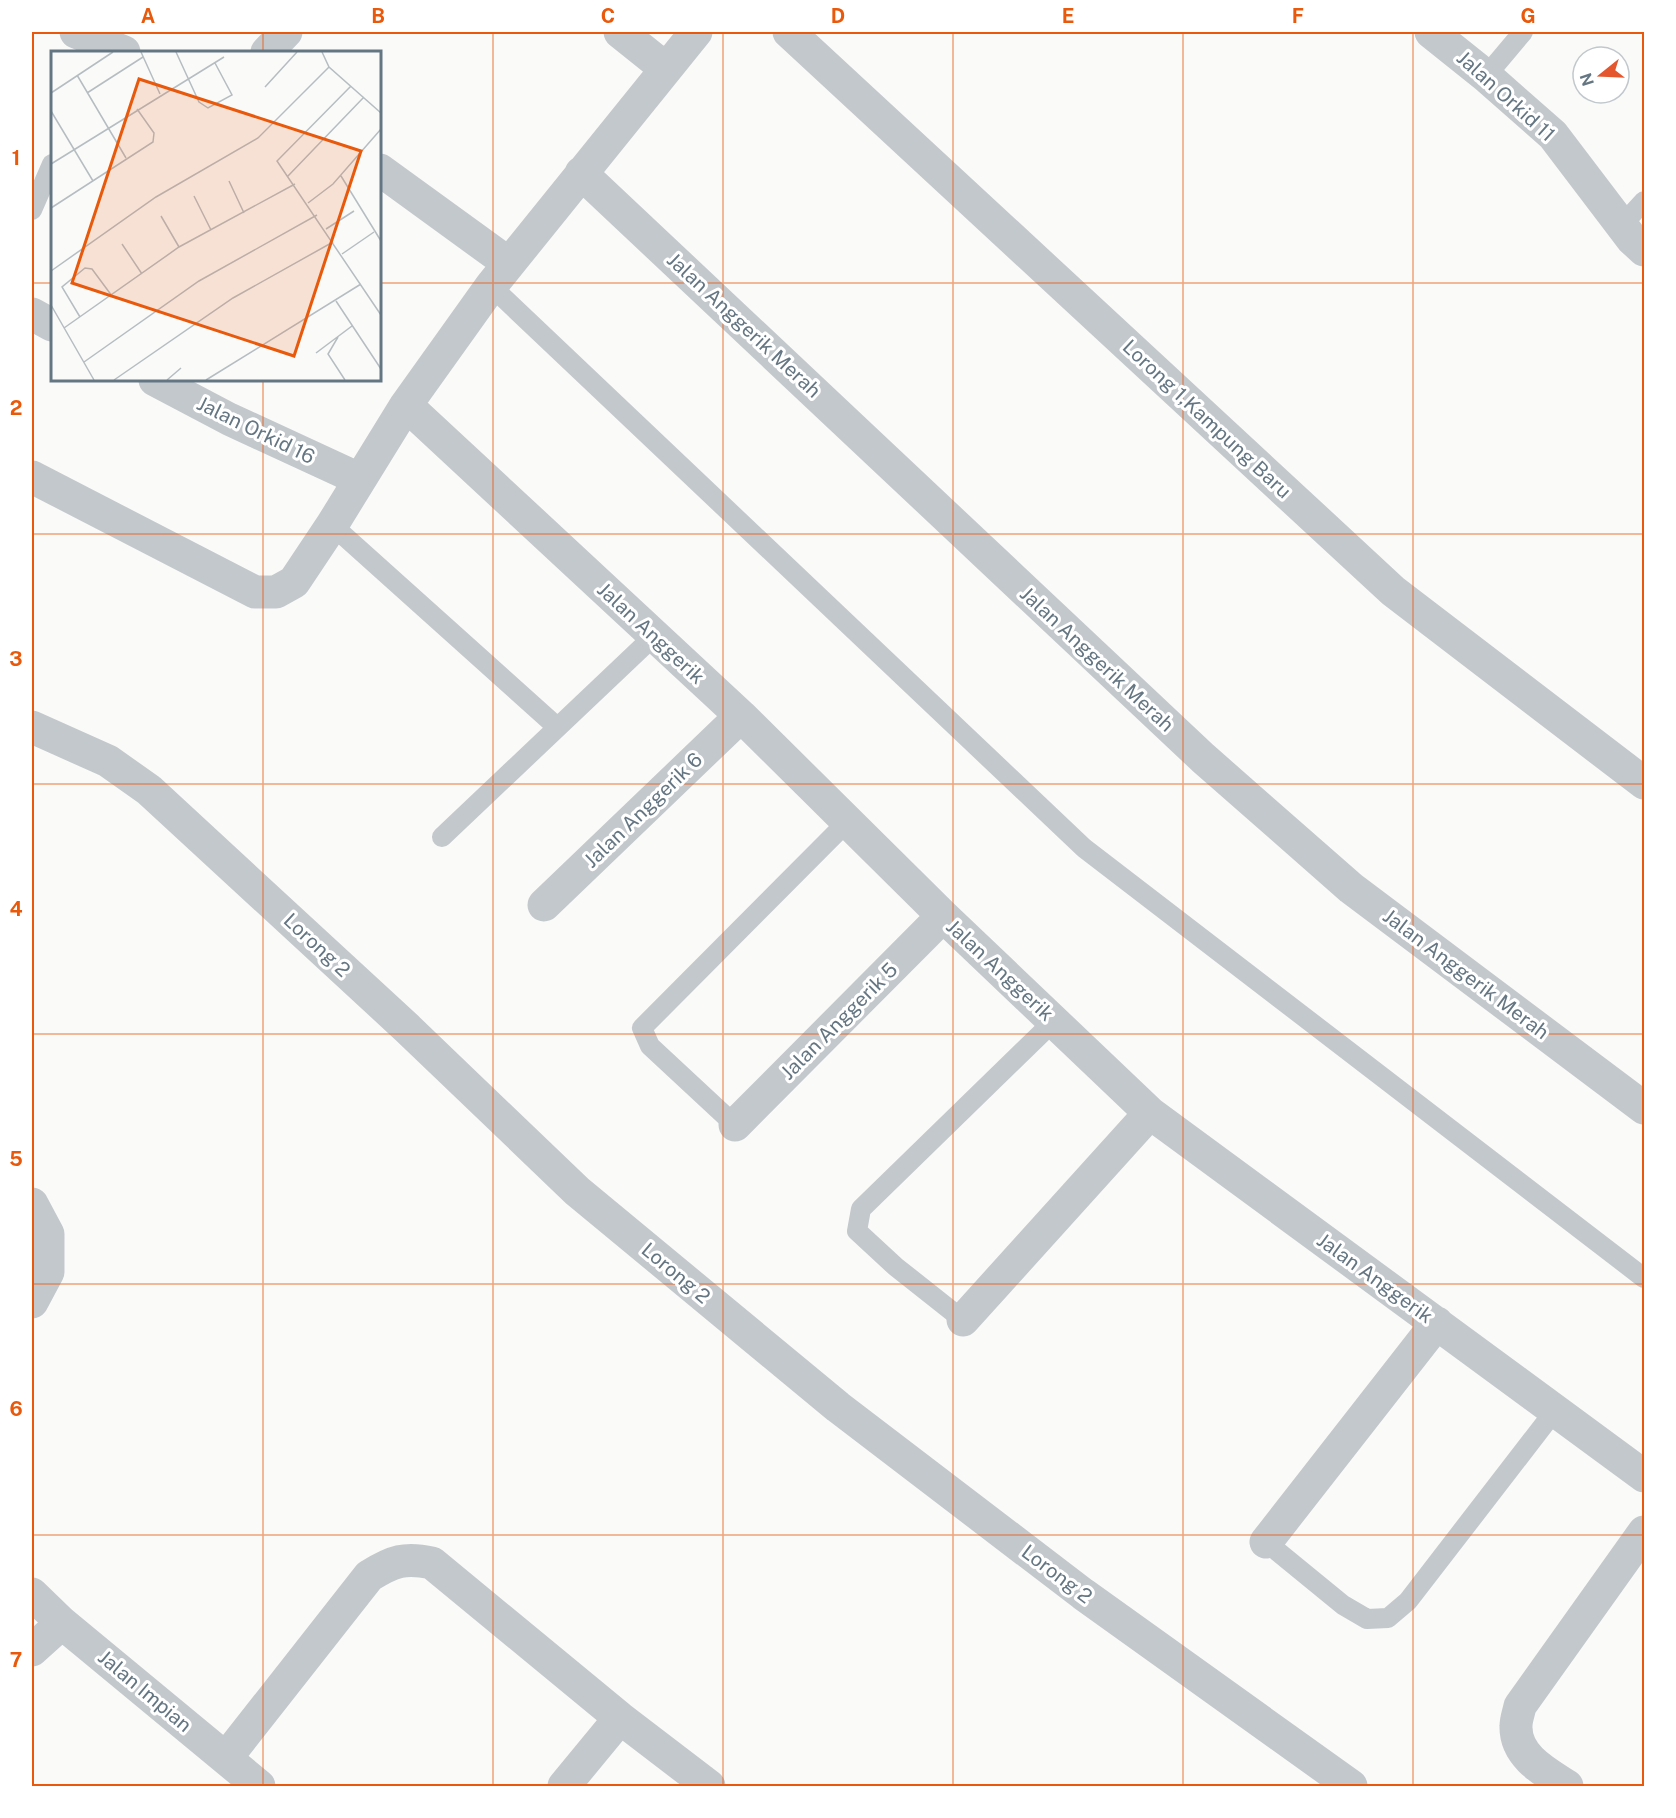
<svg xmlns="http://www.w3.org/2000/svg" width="1676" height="1818" viewBox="0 0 1676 1818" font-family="'Public Sans',sans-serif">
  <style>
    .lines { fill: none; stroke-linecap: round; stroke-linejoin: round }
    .lane { stroke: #c3c8cc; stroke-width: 20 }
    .street { stroke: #c3c8cc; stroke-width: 33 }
    .grid { fill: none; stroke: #e8590c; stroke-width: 1.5; stroke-opacity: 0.55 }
    .labels { text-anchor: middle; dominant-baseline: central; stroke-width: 6; stroke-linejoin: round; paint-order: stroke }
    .street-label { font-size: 20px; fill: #657683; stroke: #fff }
    .inset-road { fill: none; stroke: #b5bdc2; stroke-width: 1.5 }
    .view { fill: #e8590c; fill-opacity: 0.15; stroke: #e8590c; stroke-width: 3 }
    .inset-edge { fill: none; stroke: #657683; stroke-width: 3 }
    .neatline { fill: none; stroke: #e8590c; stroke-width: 2 }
    .grid-label { font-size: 20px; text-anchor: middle; font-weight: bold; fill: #e8590c }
  </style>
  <rect width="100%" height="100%" fill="#fafaf8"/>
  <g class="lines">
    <path class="lane" d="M 1486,76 L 1523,32
      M 32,210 L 52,164
      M 1622,225 L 1644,201
      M 491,286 L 1084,848 L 1644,1278
      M 332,525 L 557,727
      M 442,837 L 654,636
      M 735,1125 L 650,1046 L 642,1028 L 848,821
      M 963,1320 L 896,1267 L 857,1231 L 861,1209 L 1054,1021
      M 1266,1542 L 1343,1605 L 1367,1619 L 1388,1618 L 1408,1601 L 1556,1409"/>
    <path class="street" d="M 76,32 L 124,52
      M 620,32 L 665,68
      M 789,32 L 1393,591 L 1644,783
      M 1431,32 L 1486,76 L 1553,135 L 1632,239 L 1644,250
      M 267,52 L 286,32
      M 380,170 L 508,263
      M 581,173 L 1203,758 L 1351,888 L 1644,1108
      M 32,314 L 52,325
      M 155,380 L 229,419 L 359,479
      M 406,405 L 741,716 L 943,916 L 1150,1113 L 1644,1476
      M 32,477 L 255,592 L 276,592 L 294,582 L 332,525 L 406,405 L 491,286 L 696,32
      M 32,727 L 108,761 L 149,790 L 407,1028 L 577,1191 L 838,1407 L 1083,1594 L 1351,1786
      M 544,905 L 741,716
      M 735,1125 L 943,916
      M 32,1204 L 48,1234 L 48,1272 L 32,1302
      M 963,1320 L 1150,1113
      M 1266,1542 L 1437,1323
      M 32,1594 L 62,1623 L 259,1786
      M 32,1650 L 62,1623
      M 226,1758 L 369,1576 C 393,1561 405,1557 432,1563 L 620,1718 L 709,1786
      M 564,1786 L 620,1718
      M 1567,1786 C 1545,1772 1515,1756 1516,1726 C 1516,1719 1519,1712 1520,1706 L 1644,1532"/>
  </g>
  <path class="grid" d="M 263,32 L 263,52M 493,32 L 493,1786M 723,32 L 723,1786M 953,32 L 953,1786M 1183,32 L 1183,1786M 1413,32 L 1413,1786M 32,283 L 52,283M 380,283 L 1644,283M 263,380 L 263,1786M 32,534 L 1644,534M 32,784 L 1644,784M 32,1034 L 1644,1034M 32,1284 L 1644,1284M 32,1535 L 1644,1535"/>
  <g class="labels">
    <g class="street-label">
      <text transform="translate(1506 96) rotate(42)">Jalan Orkid 11</text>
      <text transform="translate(744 325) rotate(43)">Jalan Anggerik Merah</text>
      <text transform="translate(1207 419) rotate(43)">Lorong 1,Kampung Baru</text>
      <text transform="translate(256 430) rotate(26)">Jalan Orkid 16</text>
      <text transform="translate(651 633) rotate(43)">Jalan Anggerik</text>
      <text transform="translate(1097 659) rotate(43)">Jalan Anggerik Merah</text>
      <text transform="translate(643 810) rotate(-44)">Jalan Anggerik 6</text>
      <text transform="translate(317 945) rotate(43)">Lorong 2</text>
      <text transform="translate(1000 970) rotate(43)">Jalan Anggerik</text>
      <text transform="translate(1466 974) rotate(37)">Jalan Anggerik Merah</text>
      <text transform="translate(839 1021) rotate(-45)">Jalan Anggerik 5</text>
      <text transform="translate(676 1273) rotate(40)">Lorong 2</text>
      <text transform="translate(1375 1278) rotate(36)">Jalan Anggerik</text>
      <text transform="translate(1057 1574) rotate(37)">Lorong 2</text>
      <text transform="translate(145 1691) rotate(40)">Jalan Impian</text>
    </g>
  </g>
  <g transform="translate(51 51)">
    <rect width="330" height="330" fill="#fafaf8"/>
    <path class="inset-road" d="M 90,1 L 109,43M 125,1 L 148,51 L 157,57 L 181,44 L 164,12M 271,1 L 278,16 L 330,62M 26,24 L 75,107M 300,35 L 226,110 L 330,264M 214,36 L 246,1M 0,42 L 62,1M 36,42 L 92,6M 0,60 L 42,130M 0,113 L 173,6M 237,125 L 313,46M 290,125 L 330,190M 178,130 L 193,162M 143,145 L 160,179M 257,152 L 282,133 L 330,78M 0,157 L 102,91 L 103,82 L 86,58M 110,165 L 128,196M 275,178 L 303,160M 71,193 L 91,223M 291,203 L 323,181M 0,220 L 105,146 L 207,87 L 278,16M 285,250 L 330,318M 0,254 L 43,329M 29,266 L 11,236 L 34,217 L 41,218 L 61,245M 13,277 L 128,196 L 244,133M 287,286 L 277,303 L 294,329M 265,302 L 301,275M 33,311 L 148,230 L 266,164M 63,329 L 182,247 L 282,191M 116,329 L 130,317M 155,329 L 310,233"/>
    <path class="view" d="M 88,28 L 310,100 L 243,305 L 21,232 Z"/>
    <rect width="330" height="330" class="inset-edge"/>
  </g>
  <rect width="1676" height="1818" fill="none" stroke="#ffffff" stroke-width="66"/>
  <g transform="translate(1601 75) rotate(252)"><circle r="28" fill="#ffffff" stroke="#c1c8cd" stroke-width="1.5"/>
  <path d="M0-4.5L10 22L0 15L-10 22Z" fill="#e4572e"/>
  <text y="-9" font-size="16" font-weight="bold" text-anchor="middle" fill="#657683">N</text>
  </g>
  <rect x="33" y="33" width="1610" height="1752" class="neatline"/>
  <g class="grid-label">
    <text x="148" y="23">A</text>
    <text x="378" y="23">B</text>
    <text x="608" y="23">C</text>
    <text x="838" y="23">D</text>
    <text x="1068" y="23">E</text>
    <text x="1298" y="23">F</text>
    <text x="1528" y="23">G</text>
    <text x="16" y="165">1</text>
    <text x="16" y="415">2</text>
    <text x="16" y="666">3</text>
    <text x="16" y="916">4</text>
    <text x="16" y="1166">5</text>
    <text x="16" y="1416">6</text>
    <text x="16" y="1667">7</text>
  </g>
</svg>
